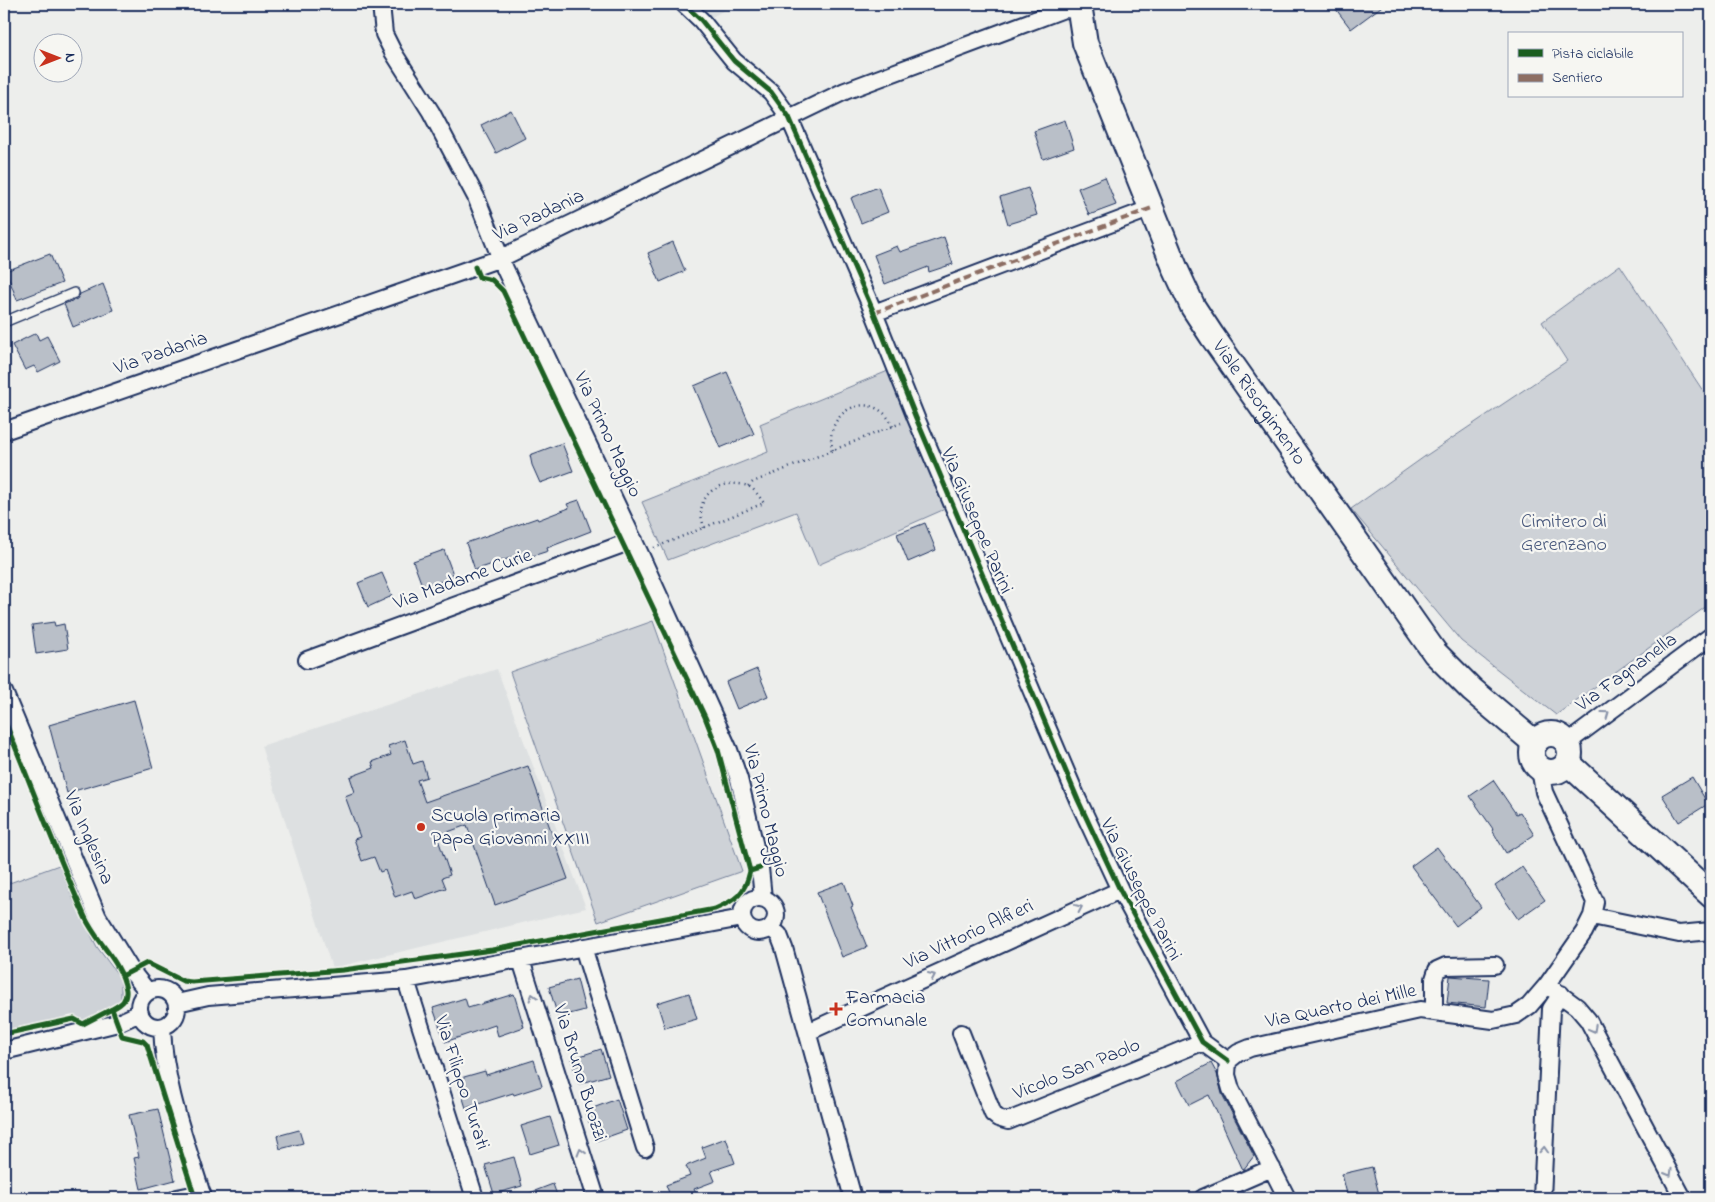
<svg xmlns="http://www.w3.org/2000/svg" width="1715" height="1202" viewBox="0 0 1715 1202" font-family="'Indie Flower',sans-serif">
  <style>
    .built { fill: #dde0e1 }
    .green { fill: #ced2d7; stroke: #74809a }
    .building { fill: #b9bfc8; stroke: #1b2f5e }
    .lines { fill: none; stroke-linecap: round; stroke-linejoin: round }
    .lane-casing { stroke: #1b2f5e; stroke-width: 12 }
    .street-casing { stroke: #1b2f5e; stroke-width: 20 }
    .secondary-casing { stroke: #1b2f5e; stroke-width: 28 }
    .path { stroke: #1b2f5e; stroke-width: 2.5; stroke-dasharray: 1 4; stroke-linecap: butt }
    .lane { stroke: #f6f6f2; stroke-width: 9 }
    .street { stroke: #f6f6f2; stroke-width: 16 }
    .secondary { stroke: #f6f6f2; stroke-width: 24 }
    .quiet { stroke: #8d6e63; stroke-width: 4; stroke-dasharray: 8 4; stroke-linecap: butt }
    .cycleway-casing { stroke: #f6f6f2; stroke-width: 8 }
    .cycleway { stroke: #1b5e20; stroke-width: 5 }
    .oneway { stroke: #8892a8 }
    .poi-dot { fill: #c8321e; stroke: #f6f6f2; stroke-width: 2 }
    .labels { text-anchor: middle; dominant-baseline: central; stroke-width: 4.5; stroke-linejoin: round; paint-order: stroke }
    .street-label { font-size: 20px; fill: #1b2f5e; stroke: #f6f6f2 }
    .park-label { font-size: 20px; fill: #48587c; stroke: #f6f6f2 }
    .poi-label { font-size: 20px; fill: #1b2f5e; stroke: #f6f6f2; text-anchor: start }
  </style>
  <rect width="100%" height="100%" fill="#edeeec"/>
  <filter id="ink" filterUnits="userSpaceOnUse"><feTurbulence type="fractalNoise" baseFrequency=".02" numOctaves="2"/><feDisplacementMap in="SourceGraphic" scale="10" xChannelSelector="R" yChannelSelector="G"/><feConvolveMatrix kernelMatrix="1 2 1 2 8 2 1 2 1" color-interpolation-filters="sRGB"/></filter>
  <g filter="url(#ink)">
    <path class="built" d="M 702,4 L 736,4 L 708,19 Z
      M 497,669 L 586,908 L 332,968 L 261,746 Z"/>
    <path class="green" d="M 1620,265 L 1711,403 L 1711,603 L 1556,715 L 1461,641 L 1351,509 L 1424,457 L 1567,361 L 1542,322 Z
      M 888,371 L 945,509 L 818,565 L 796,512 L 668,560 L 642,502 L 768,452 L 760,424 Z
      M 653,621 L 742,871 L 598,922 L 510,672 Z
      M 59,865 L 73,899 L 97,947 L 121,979 L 121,1002 L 83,1021 L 74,1016 L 4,1031 L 4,885 Z"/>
    <path class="building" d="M 1332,4 L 1385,4 L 1351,29 Z
      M 511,110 L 525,138 L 496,153 L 481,125 Z
      M 1065,120 L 1074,148 L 1043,159 L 1034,131 Z
      M 1105,177 L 1116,205 L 1089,215 L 1078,188 Z
      M 878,187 L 888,212 L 861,223 L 851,198 Z
      M 1028,188 L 1037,215 L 1008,224 L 1000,197 Z
      M 944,237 L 953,264 L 929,272 L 928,267 L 885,284 L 874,255 L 897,246 L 900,252 Z
      M 673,242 L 685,271 L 660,282 L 648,253 Z
      M 50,254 L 62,283 L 17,300 L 6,271 Z
      M 103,284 L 113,310 L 73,327 L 64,304 L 77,299 L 80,294 Z
      M 36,333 L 39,340 L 47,336 L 60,361 L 38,372 L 34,366 L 25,370 L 12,345 Z
      M 727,372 L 754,434 L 720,448 L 694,386 Z
      M 562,443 L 573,471 L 540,483 L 532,465 L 530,455 Z
      M 579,500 L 591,531 L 547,548 L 548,551 L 517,561 L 516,556 L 475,570 L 466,543 L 537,518 L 538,520 L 569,508 L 567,504 Z
      M 925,523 L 936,550 L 908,562 L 897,534 Z
      M 444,550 L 454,577 L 423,588 L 413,561 Z
      M 382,573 L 392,596 L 368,607 L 358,583 Z
      M 54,622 L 55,626 L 64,624 L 68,649 L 36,654 L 32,625 Z
      M 757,669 L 768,696 L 737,709 L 726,682 Z
      M 134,700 L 153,768 L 67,793 L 49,725 Z
      M 405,740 L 413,764 L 422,761 L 427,777 L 417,780 L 425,802 L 528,766 L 568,879 L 495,905 L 467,825 L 437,836 L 450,875 L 442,878 L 446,888 L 415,899 L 412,891 L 395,897 L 385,870 L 380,872 L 374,857 L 362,861 L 354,839 L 360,837 L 345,796 L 355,792 L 350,777 L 374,768 L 372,762 L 391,755 L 388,746 Z
      M 1692,777 L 1708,804 L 1679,822 L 1662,795 Z
      M 1493,780 L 1516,814 L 1520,812 L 1534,835 L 1506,853 L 1492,830 L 1493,829 L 1470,796 Z
      M 1437,847 L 1481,907 L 1456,926 L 1411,866 Z
      M 1522,867 L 1545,900 L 1518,919 L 1495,886 Z
      M 844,882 L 853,906 L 851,907 L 867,947 L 842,957 L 817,892 Z
      M 1450,976 L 1489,979 L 1486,1007 L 1447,1003 Z
      M 577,979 L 585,1010 L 558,1017 L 549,987 Z
      M 689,993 L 697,1019 L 665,1028 L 657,1003 Z
      M 514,994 L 524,1027 L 498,1036 L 495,1025 L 445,1042 L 433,1008 L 465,998 L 468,1008 Z
      M 601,1049 L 609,1075 L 579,1084 L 571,1059 Z
      M 534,1060 L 542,1086 L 514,1095 L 513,1093 L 466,1108 L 457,1079 L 485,1071 L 486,1075 Z
      M 1211,1063 L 1217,1074 L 1222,1094 L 1254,1156 L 1243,1170 L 1209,1095 L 1189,1105 L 1177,1081 Z
      M 617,1099 L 627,1130 L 596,1141 L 585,1111 Z
      M 158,1109 L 175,1180 L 141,1189 L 134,1158 L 139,1157 L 129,1115 Z
      M 550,1117 L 559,1145 L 530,1154 L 521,1126 Z
      M 299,1130 L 303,1143 L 280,1149 L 277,1136 Z
      M 726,1138 L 735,1163 L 711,1171 L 715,1181 L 694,1189 L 698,1198 L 671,1198 L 666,1185 L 690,1176 L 686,1166 L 706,1158 L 702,1147 Z
      M 514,1157 L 522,1186 L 494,1194 L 485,1165 Z
      M 1372,1167 L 1380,1198 L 1348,1198 L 1342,1174 Z
      M 553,1184 L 558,1198 L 519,1198 L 519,1197 Z"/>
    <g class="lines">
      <g class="lane-casing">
        <path id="lane" d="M 4,322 L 74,293"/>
      </g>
      <g class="street-casing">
        <path id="street" d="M 381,4 L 384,34 L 393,52 L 431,112 L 476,197 L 505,269 L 640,554 L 729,750 L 739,779 L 760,868 L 763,898
          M 684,4 L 701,20 L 734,61 L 771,92 L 789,117 L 874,313 L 916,418 L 1078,800 L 1120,890 L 1202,1042 L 1228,1061
          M 874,313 L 1152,208
          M 4,431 L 501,258 L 845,91 L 1064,9 L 1079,10
          M 307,660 L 634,540
          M 4,692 L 98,917 L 132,972 L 148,992
          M 1567,743 L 1711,636
          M742 915a17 17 0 1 1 34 0a17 17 0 1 1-34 0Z
          M 1592,916 L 1679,934 L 1711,931
          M 771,928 L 779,935 L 784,948 L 853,1198
          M 583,947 L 645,1148
          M 521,960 L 596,1198
          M 406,980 L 475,1198
          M 1547,985 L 1577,1007 L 1588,1020 L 1683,1198
          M139 1008a19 19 0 1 1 38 0a19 19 0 1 1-38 0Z
          M 177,1003 L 208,996 L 406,980 L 742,918
          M 1434,1011 L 1434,979 L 1437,970 L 1446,966 L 1495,965
          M 162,1027 C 164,1086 186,1142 203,1198
          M 808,1032 L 1120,890
          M 961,1033 L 993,1114 L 998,1118 L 1008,1121 L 1202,1042
          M 4,1051 L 118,1023 L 140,1013
          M 177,1198 L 202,1193
          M 1203,1198 L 1272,1168
          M 1287,1198 L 1231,1089 L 1227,1075 L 1228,1061 L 1238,1053 L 1250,1048 L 1420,1010 L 1493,1020 L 1516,1015 L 1529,1006 L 1547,985 L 1584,932 L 1592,916 L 1595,902 L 1544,792 L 1540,769
          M 1542,1198 L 1551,1009 L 1561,994"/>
      </g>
      <g class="secondary-casing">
        <g id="secondary">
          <path id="s1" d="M 1079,4 L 1085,43 L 1176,270 L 1193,307 L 1212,336 L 1435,653 L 1472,690 L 1535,743"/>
          <circle cx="1551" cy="753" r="19"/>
          <path d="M 1568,763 L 1711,895"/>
        </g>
      </g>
      <path class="path" d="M 833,450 C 823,421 855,393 881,411 C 887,415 890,421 893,427
        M 748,486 L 753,482 L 901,423
        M 654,548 L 764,503 C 759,497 755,489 748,486 C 728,479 702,488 701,512 C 701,517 703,523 704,528"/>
      <use href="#lane" class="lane"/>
      <use href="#street" class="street"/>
      <use href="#secondary" class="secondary"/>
      <path class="quiet" d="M 874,313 L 1152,208"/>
      <g class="cycleway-casing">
        <path id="cycleway" d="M 684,4 L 701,20 L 734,61 L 771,92 L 789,117 L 874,313 L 916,418 L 1078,800 L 1120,890 L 1202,1042 L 1228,1061
          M 475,267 L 479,277 L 492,280 L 503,291 L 705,717 L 718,750 L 750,871
          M 4,719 C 31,785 56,852 85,917 C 96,942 122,962 126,990 C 127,1001 121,1004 112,1009 L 122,1036 L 143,1041 L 147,1045 L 195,1198
          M 122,976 L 147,963 L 183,981 L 192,982 L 343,970 L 492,950 L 715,909 C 736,900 745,894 750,871 L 760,868
          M 4,1034 L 74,1019 L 83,1024 L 112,1009"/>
      </g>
      <use href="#cycleway" class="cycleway"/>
    </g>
    <defs><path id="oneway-chevron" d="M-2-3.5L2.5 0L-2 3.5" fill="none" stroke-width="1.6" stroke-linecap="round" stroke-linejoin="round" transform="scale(1.25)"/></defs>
    <g class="oneway">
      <use href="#oneway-chevron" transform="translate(1606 714) rotate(-36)"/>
      <use href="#oneway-chevron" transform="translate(1079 908) rotate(-25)"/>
      <use href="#oneway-chevron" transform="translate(932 976) rotate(-25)"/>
      <use href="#oneway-chevron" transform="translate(533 997) rotate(-107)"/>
      <use href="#oneway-chevron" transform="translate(1593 1029) rotate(62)"/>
      <use href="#oneway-chevron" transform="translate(1544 1150) rotate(-87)"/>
      <use href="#oneway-chevron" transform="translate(581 1152) rotate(-107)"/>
      <use href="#oneway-chevron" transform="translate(1669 1173) rotate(60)"/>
    </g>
  </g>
  <g class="poi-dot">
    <circle cx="421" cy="827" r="5"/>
    <path d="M833.5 1001.5h5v5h5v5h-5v5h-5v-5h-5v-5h5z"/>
  </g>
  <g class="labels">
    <g class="street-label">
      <text transform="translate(539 216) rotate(-25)">Via Padania</text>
      <text transform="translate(161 354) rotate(-19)">Via Padania</text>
      <text stroke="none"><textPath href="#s1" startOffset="441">Viale Risorgimento</textPath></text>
      <text transform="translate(607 435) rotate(65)">Via Primo Maggio</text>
      <text transform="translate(976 521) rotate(67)">Via Giuseppe Parini</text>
      <text transform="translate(463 580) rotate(-20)">Via Madame Curie</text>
      <text transform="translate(1627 673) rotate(-36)">Via Fagnanella</text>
      <text transform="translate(765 811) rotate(76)">Via Primo Maggio</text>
      <text transform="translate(88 838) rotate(67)">Via Inglesina</text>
      <text transform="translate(1140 890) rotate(63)">Via Giuseppe Parini</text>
      <text transform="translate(969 935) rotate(-25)">Via Vittorio Alfieri</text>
      <text transform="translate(1341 1007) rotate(-12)">Via Quarto dei Mille</text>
      <text transform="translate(1077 1070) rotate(-22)">Vicolo San Paolo</text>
      <text transform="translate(579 1073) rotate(73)">Via Bruno Buozzi</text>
      <text transform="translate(461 1083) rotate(72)">Via Filippo Turati</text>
    </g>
    <g class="park-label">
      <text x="1564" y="522">Cimitero di<tspan x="1564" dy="23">Gerenzano</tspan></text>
    </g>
    <g class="poi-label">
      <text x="431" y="816">Scuola primaria<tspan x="431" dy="23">Papa Giovanni XXIII</tspan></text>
      <text x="846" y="998">Farmacia<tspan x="846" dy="23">Comunale</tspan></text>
    </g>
  </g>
  <rect width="1715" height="1202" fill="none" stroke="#f6f6f2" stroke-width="20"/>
  <rect x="10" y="10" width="1695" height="1182" fill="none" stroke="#1b2f5e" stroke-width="2" filter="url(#ink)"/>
  <rect x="1508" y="32" width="175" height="65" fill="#f6f6f2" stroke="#9ea6b7"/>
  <rect x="1518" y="49" width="25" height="8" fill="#1b5e20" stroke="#9ea6b7"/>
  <text x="1552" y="58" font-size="15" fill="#1b2f5e">Pista ciclabile</text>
  <rect x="1518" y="74" width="25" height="8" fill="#8d6e63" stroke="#9ea6b7"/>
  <text x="1552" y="82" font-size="15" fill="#1b2f5e">Sentiero</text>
  <g transform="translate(58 58) rotate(90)"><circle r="24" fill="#f6f6f2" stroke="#9ea6b7"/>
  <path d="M0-4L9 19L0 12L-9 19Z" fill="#c8321e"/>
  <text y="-8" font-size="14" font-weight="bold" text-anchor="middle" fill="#1b2f5e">N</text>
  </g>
</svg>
